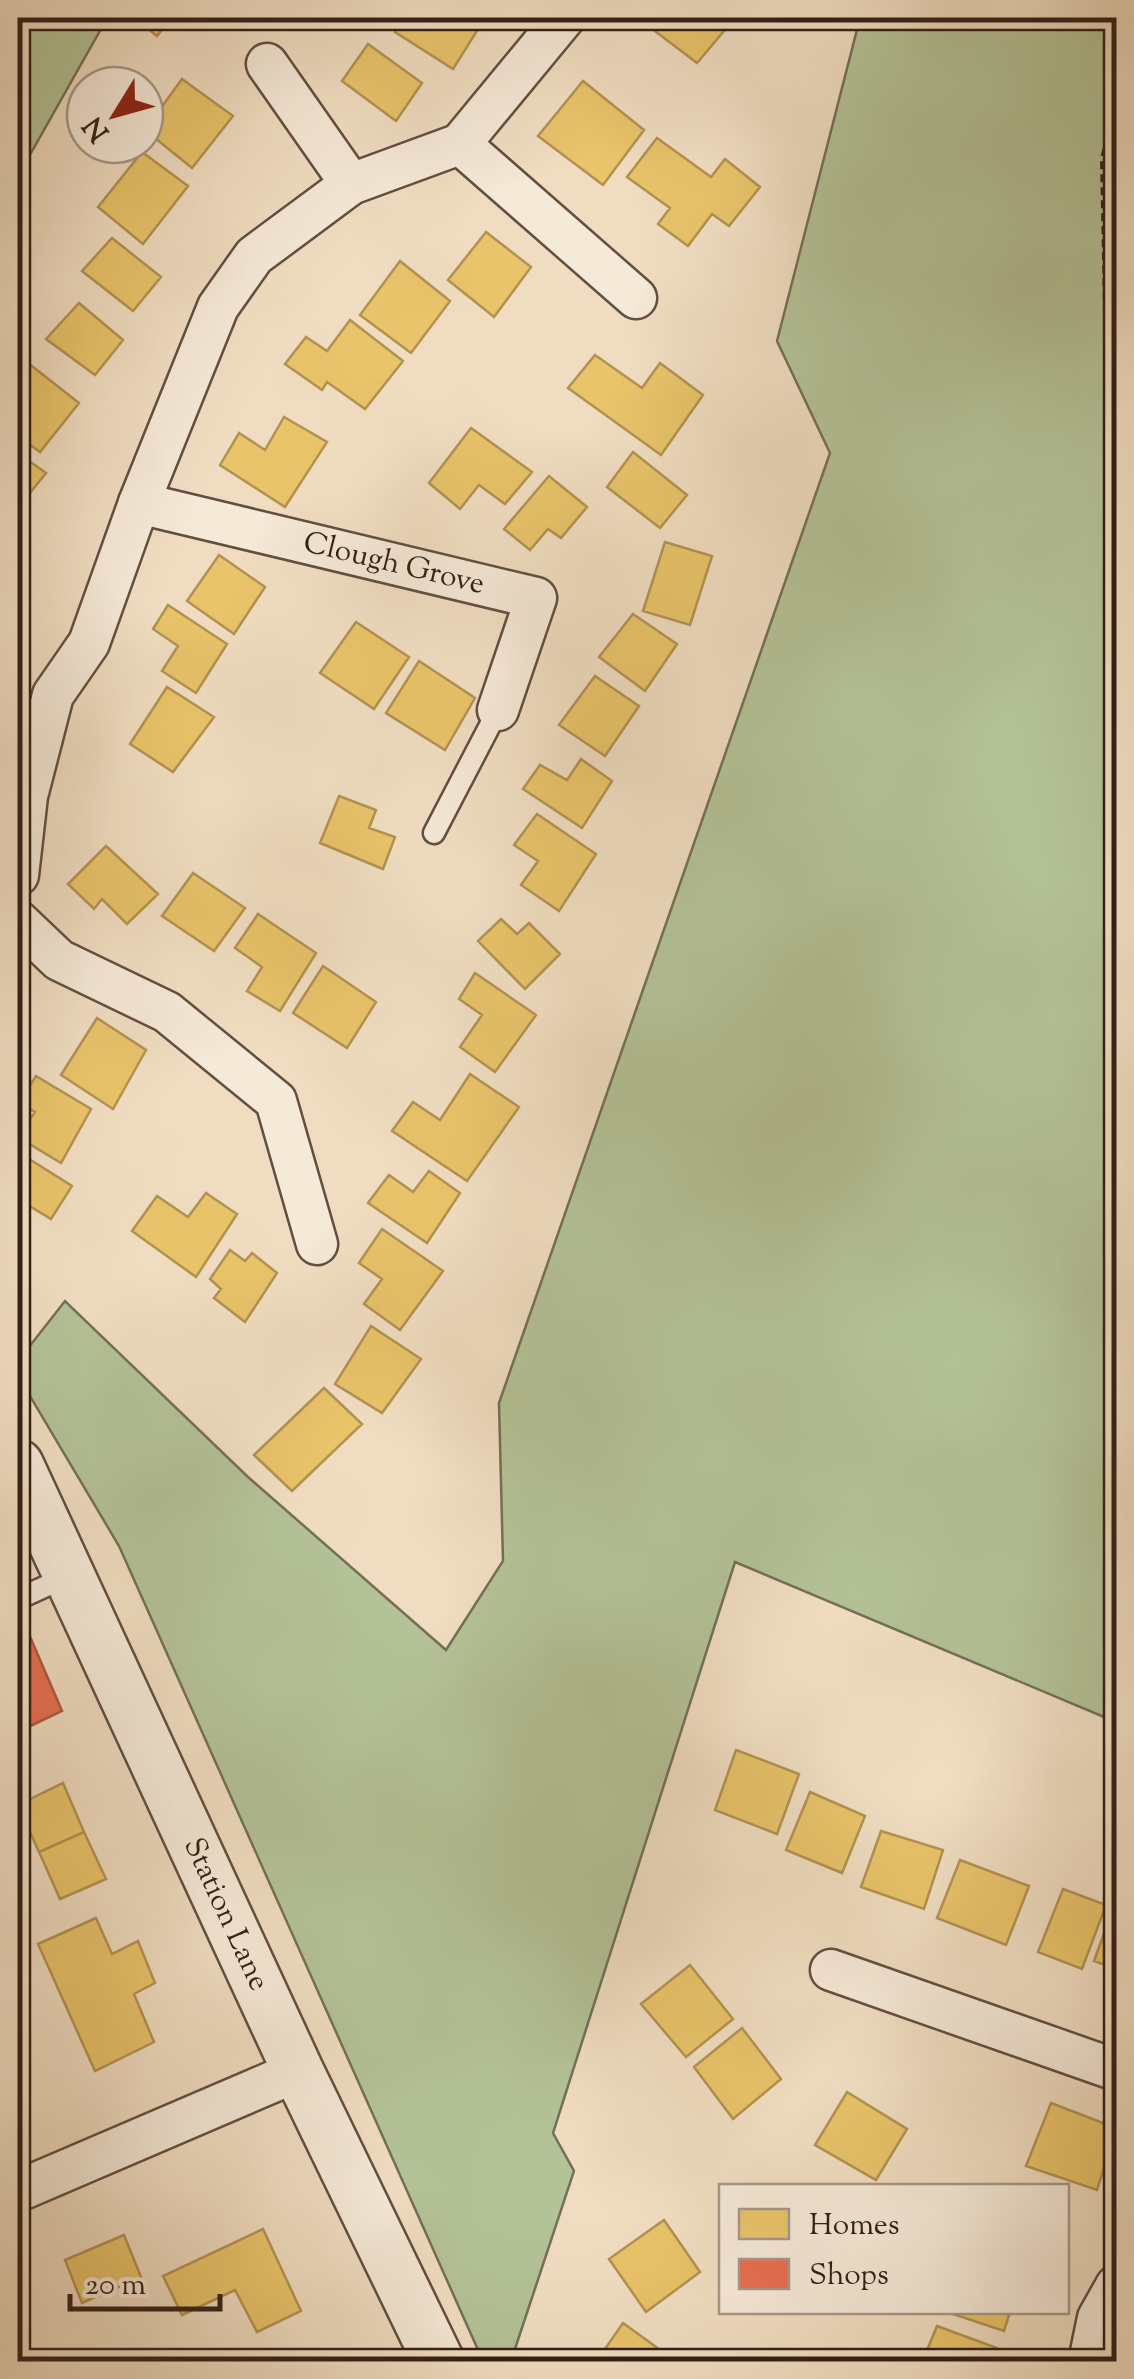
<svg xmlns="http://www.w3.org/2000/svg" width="1134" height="2379" viewBox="0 0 1134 2379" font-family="'Sorts Mill Goudy',serif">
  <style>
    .green { fill: #b4c297; stroke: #737057; stroke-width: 2.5 }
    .homes { fill: #e9c46a; stroke: #b29251; stroke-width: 2.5 }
    .shops { fill: #e76f51; stroke: #b15740; stroke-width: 2.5 }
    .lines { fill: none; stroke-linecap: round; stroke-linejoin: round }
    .service-casing { stroke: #624e42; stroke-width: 25 }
    .minor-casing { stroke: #624e42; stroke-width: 45 }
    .tertiary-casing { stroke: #624e42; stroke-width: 55 }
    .path { stroke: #321f17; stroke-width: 6; stroke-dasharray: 8 5; stroke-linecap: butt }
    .service { stroke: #f5e9d7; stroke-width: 20 }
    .minor { stroke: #f5e9d7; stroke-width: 40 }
    .tertiary { stroke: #f5e9d7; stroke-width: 50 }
    .labels { text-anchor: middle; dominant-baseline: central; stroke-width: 10; stroke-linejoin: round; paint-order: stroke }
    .street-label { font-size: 30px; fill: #321f17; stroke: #f5e9d7 }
  </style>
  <rect width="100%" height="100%" fill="#f0ddc1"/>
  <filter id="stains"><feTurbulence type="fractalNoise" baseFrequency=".002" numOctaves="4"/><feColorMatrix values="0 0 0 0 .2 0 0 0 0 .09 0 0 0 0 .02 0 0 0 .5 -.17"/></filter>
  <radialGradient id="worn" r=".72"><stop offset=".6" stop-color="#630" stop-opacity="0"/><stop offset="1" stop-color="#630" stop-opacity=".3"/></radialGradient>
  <path class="green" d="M 29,18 L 106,20 L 18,176 L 18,33 Z
    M 860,18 L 1116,18 L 1116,1722 L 735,1562 L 553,2133 L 574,2171 L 511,2361 L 483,2361 L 119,1546 L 18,1376 L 18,1361 L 65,1301 L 248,1477 L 446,1650 L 503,1561 L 499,1403 L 830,453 L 777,341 Z"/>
  <path class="homes" d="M 134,18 L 171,18 L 157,36 Z
    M 404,18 L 485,18 L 453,69 L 395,32 Z
    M 660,18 L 735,18 L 697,63 L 651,28 Z
    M 368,44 L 422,83 L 396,121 L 342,81 Z
    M 182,79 L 233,116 L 192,168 L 145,130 Z
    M 583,81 L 644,130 L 603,185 L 538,136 Z
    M 657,138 L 711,177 L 725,159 L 760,187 L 729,226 L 712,214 L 688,246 L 658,224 L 670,208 L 627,177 Z
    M 142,152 L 188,186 L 143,244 L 98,207 Z
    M 486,232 L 531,267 L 494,317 L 448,280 Z
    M 112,238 L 161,277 L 133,311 L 82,271 Z
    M 400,261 L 450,301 L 411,353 L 360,315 Z
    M 79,303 L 123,340 L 95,375 L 46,339 Z
    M 350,320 L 403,361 L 365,409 L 327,382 L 322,390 L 285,364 L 306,337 L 327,351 Z
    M 595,355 L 642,388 L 660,363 L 703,395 L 661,455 L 568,388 Z
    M 28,363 L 79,403 L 40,452 L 18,436 L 18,376 Z
    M 284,417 L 327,442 L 285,507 L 220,465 L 239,433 L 265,450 Z
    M 471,428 L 532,472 L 505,504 L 479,485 L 460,509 L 429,483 Z
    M 633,452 L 687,495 L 660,528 L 607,487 Z
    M 18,453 L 46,473 L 18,508 Z
    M 549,476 L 587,507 L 561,538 L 548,529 L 530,550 L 504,529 Z
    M 665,542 L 712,556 L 690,625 L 643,611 Z
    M 219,555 L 265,587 L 234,634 L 187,601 Z
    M 168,605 L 227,644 L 196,693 L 162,671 L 178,646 L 153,629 Z
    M 633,614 L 677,644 L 645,691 L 599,657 Z
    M 356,622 L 409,657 L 374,709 L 320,673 Z
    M 419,661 L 475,698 L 445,750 L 386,713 Z
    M 595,676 L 639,706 L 605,756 L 559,725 Z
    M 167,687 L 214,717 L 173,772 L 130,744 Z
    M 581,759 L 612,781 L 582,828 L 523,789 L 540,765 L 567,780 Z
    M 339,796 L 376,810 L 369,828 L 395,837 L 383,869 L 320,843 Z
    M 537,814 L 596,854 L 559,911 L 521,885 L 538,861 L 514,845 Z
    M 106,846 L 158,894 L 127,924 L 102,899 L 94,909 L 68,884 Z
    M 193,873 L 245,908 L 214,951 L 162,916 Z
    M 258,914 L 316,953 L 280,1011 L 247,991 L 262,967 L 235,948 Z
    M 501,919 L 517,934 L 529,923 L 560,954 L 525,989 L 478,941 Z
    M 323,966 L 376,1002 L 347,1048 L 293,1013 Z
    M 475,973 L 536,1015 L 495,1072 L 460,1047 L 482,1015 L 459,999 Z
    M 97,1018 L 146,1050 L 113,1109 L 61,1075 Z
    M 470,1074 L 519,1107 L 467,1181 L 392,1131 L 413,1102 L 440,1120 Z
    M 36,1076 L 91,1109 L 61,1163 L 18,1137 L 35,1112 L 19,1103 Z
    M 18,1152 L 72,1186 L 51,1219 L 18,1199 Z
    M 429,1171 L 460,1193 L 427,1243 L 368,1203 L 389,1175 L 413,1192 Z
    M 206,1193 L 237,1214 L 196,1277 L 132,1231 L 157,1196 L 188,1217 Z
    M 382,1229 L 443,1271 L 400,1330 L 364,1304 L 382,1279 L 359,1263 Z
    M 230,1250 L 245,1261 L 252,1253 L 277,1273 L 245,1322 L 214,1298 L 221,1289 L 210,1279 Z
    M 371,1326 L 421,1359 L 382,1413 L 335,1384 Z
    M 324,1388 L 362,1424 L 292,1491 L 254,1455 Z
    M 736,1750 L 799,1774 L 777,1834 L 715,1810 Z
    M 63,1783 L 84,1832 L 39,1852 L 18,1805 Z
    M 810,1792 L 865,1816 L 842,1873 L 786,1850 Z
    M 881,1831 L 943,1850 L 924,1909 L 861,1887 Z
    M 84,1832 L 106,1879 L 60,1899 L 39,1852 Z
    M 960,1860 L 1029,1886 L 1006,1945 L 937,1918 Z
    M 1063,1889 L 1106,1905 L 1082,1969 L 1038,1952 Z
    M 1114,1906 L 1116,1907 L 1116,1969 L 1094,1961 Z
    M 96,1918 L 112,1954 L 138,1941 L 155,1983 L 134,1994 L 154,2042 L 95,2071 L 38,1944 Z
    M 690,1965 L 733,2019 L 686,2057 L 641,2004 Z
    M 742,2028 L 781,2079 L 733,2119 L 694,2067 Z
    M 847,2092 L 907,2129 L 876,2180 L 815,2145 Z
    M 1051,2103 L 1116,2128 L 1097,2190 L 1026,2166 Z
    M 664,2220 L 700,2272 L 646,2312 L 609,2259 Z
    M 263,2229 L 301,2311 L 257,2332 L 235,2290 L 182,2315 L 163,2276 Z
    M 124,2235 L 141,2277 L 82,2303 L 65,2260 Z
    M 947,2312 L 1010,2312 L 1004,2331 Z
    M 623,2323 L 674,2360 L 673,2362 L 596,2362 Z
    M 937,2326 L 997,2348 L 992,2362 L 922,2362 Z"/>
  <path class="shops" d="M 18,1622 L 25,1625 L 62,1711 L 18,1732 Z"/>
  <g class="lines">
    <g class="service-casing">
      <path id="service" d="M 434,833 L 498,710
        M 18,1599 L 66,1577"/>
    </g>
    <g class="minor-casing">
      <g id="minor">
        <path d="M 267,64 L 351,184"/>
        <path d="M 460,144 L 636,298"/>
        <path id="s1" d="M 139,503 L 536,598 L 498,710"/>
        <path d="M 18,875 L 27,796 L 53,695 L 89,643 L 139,503 L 218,307 L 254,256 L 351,184 L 460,144 L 564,18"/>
        <path d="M 18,921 L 59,960 L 167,1012 L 276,1101 L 317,1244"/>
        <path d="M 831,1970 L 1116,2070"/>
        <path d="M 18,2191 L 298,2071"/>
        <path d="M 1089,2362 L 1098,2318 L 1116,2286"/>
      </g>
    </g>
    <g class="tertiary-casing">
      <g id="tertiary">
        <path id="s2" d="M 18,1465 L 298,2071 L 439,2362"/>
      </g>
    </g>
    <path class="path" d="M 1116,111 L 1103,158 L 1108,408 L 1116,424"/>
    <use href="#service" class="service"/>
    <use href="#minor" class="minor"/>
    <use href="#tertiary" class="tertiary"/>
  </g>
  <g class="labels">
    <g class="street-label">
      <text stroke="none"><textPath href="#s1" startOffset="262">Clough Grove</textPath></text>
      <text stroke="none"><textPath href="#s2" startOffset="495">Station Lane</textPath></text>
    </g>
  </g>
  <rect width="1134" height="2379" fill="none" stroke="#f0ddc1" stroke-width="60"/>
  <rect x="20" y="20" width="1094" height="2339" fill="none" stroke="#321f17" stroke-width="5"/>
  <rect x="30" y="30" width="1074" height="2319" fill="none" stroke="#321f17" stroke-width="2.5"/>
  <rect x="719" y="2184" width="350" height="130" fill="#f5e9d7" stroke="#a7988a" stroke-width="2.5"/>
  <rect x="739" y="2209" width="50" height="30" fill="#e9c46a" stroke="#a7988a" stroke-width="2.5"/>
  <text x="809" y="2234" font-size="30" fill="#321f17">Homes</text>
  <rect x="739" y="2259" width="50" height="30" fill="#e76f51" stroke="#a7988a" stroke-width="2.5"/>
  <text x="809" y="2284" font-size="30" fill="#321f17">Shops</text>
  <g transform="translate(115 115) rotate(233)"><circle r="48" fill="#f5e9d7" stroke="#a7988a" stroke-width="2.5"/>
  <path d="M0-8L18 38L0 25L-18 38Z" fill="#8f2418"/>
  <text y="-15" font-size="28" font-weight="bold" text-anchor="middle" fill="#321f17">N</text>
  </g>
  <path d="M70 2294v15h150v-15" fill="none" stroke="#321f17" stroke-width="5"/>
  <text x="85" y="2294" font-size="30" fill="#321f17" stroke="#f5e9d7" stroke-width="8" paint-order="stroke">20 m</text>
  <rect width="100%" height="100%" filter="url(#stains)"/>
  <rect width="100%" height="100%" fill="url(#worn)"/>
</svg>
